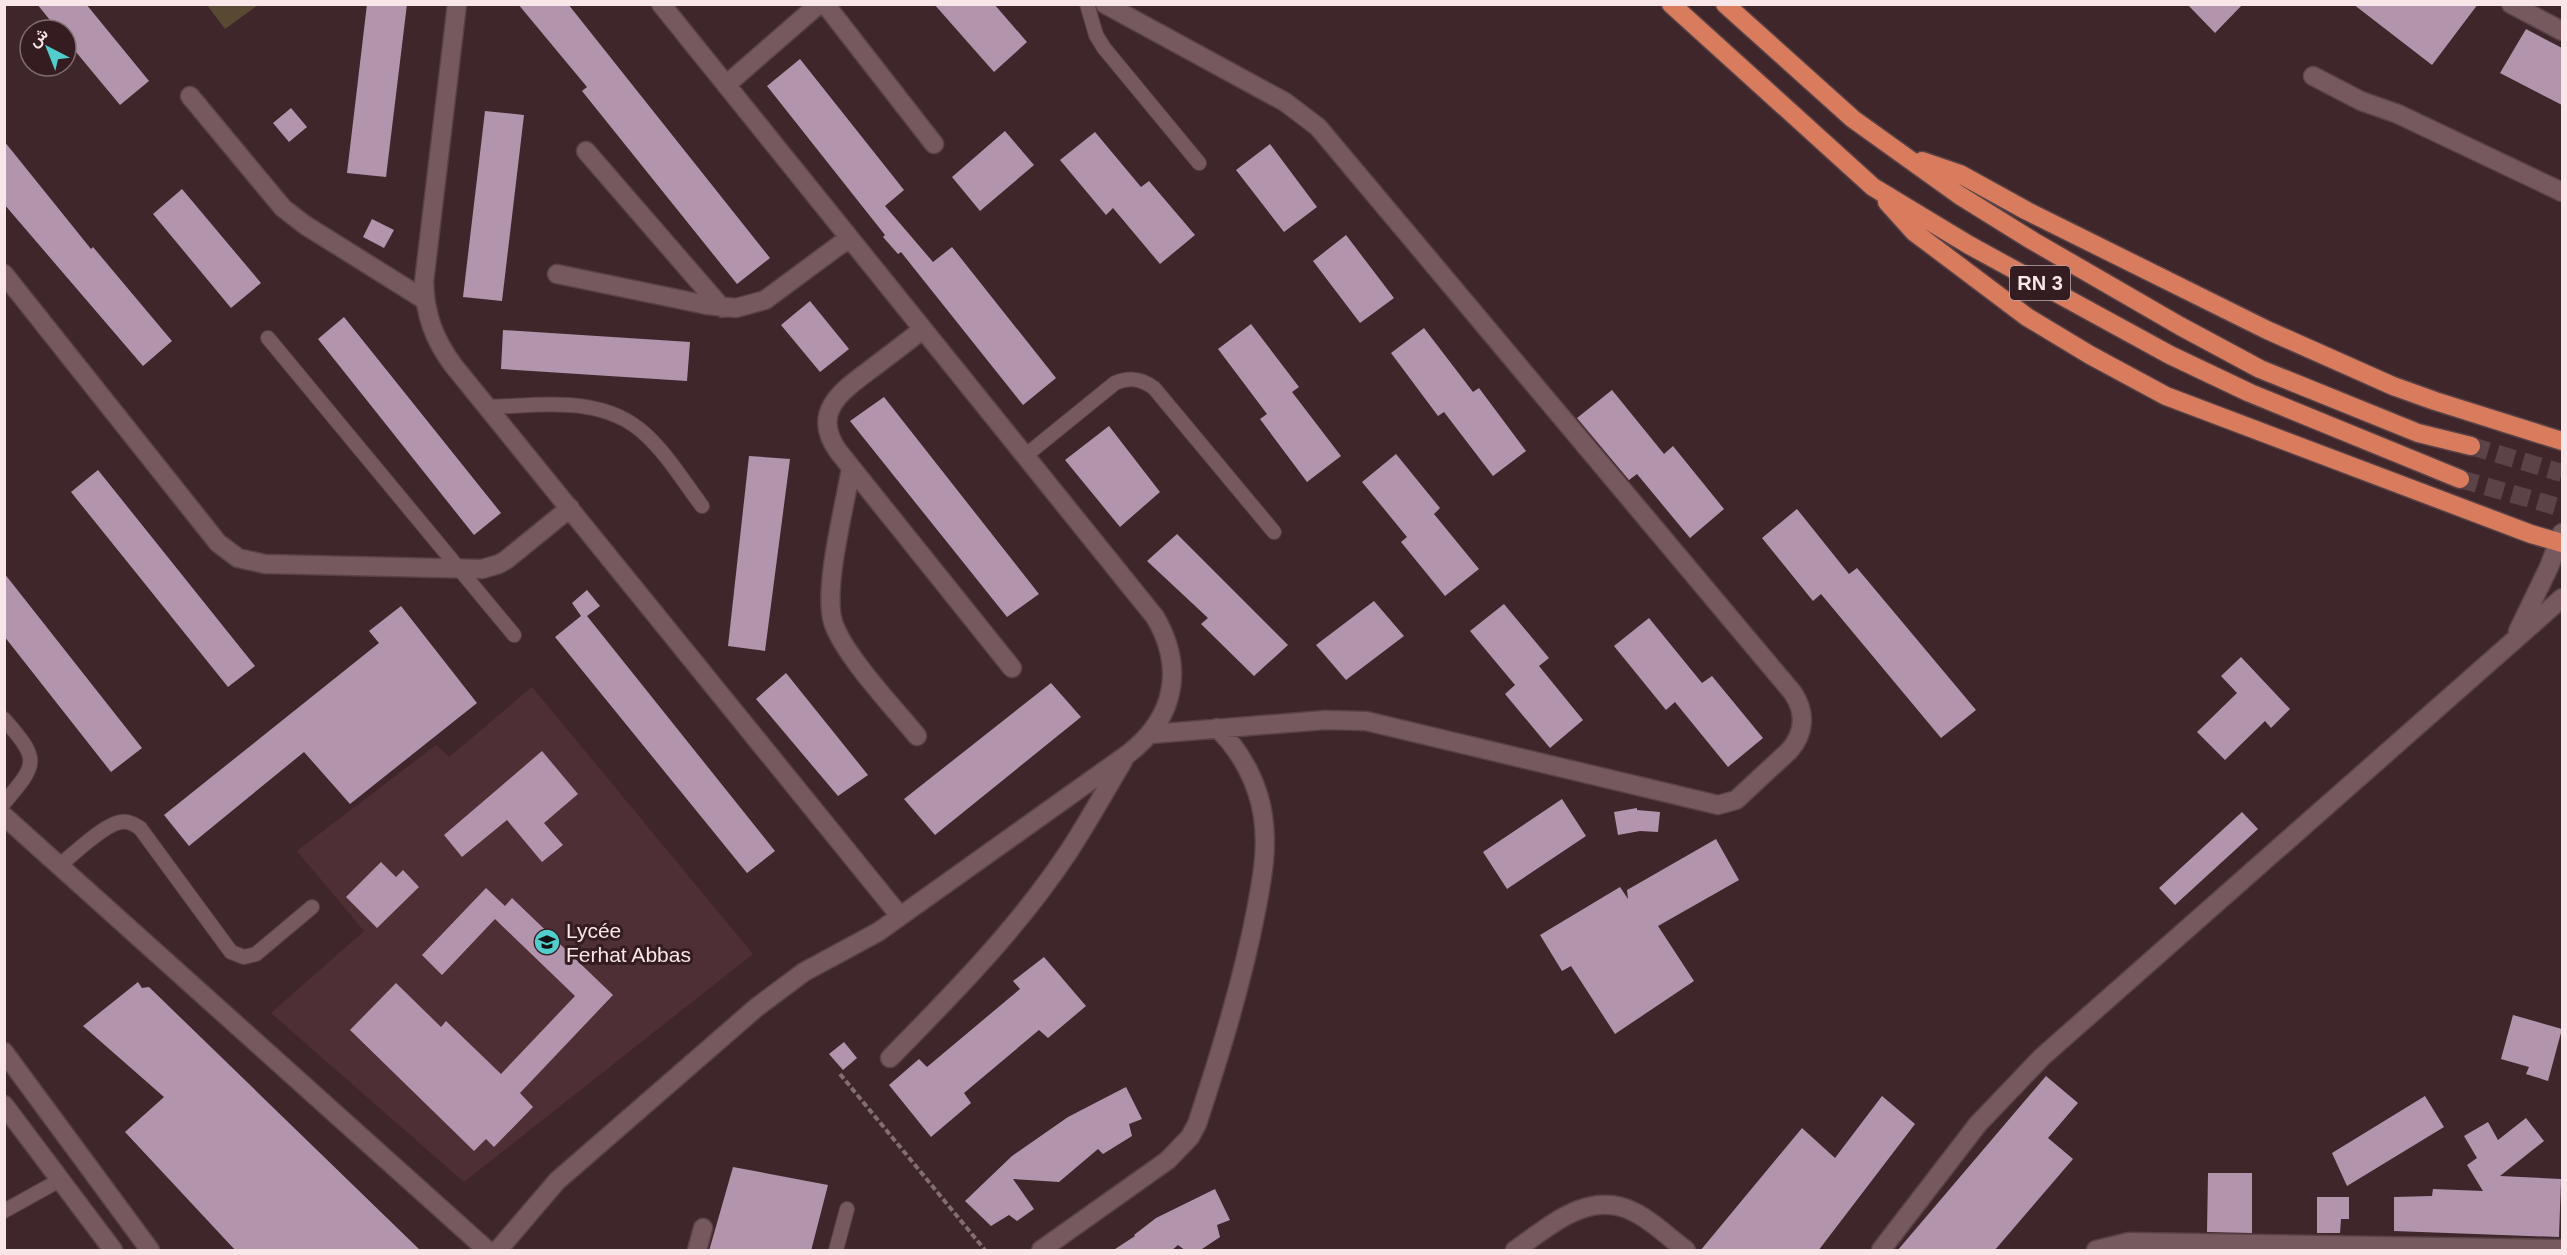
<svg xmlns="http://www.w3.org/2000/svg" width="2567" height="1255" viewBox="0 0 2567 1255" font-family="Helvetica,Vazirmatn,sans-serif">
  <style>
    .built { fill: #4e2f35 }
    .green { fill: #5a4932 }
    .building { fill: #b295ad }
    .lines { fill: none; stroke-linecap: round; stroke-linejoin: round }
    .trunk-tunnel { stroke: #5b4348; stroke-width: 18; stroke-dasharray: 18 9; stroke-linecap: butt }
    .service-casing { stroke: #584246; stroke-width: 16 }
    .minor-casing { stroke: #584246; stroke-width: 21 }
    .trunk-casing { stroke: #584246; stroke-width: 21 }
    .path { stroke: #836d71; stroke-width: 4; stroke-dasharray: 6 3; stroke-linecap: butt }
    .service { stroke: #76595e; stroke-width: 14 }
    .minor { stroke: #76595e; stroke-width: 18 }
    .trunk { stroke: #d87c5d; stroke-width: 18 }
    .labels { text-anchor: middle; dominant-baseline: central; stroke-width: 6; stroke-linejoin: round; paint-order: stroke }
    .shield { fill: #341c21; stroke: #bda9ad; stroke-width: 1.5 }
    .shield-label { font-size: 20px; font-weight: bold; fill: #f8e6e9 }
    .poi-label { font-size: 21px; fill: #f8e6e9; stroke: #341c21; text-anchor: start }
  </style>
  <rect width="100%" height="100%" fill="#3f262b"/>
  <path class="built" d="M 532,687 L 753,954 L 464,1182 L 271,1013 L 364,931 L 297,851 L 436,745 L 449,757 Z"/>
  <path class="green" d="M 207,5 L 258,5 L 225,29 Z"/>
  <path class="building" d="M 37,4 L 86,4 L 149,81 L 120,105 L 66,40 L 66,30 L 58,30 Z
    M 367,4 L 407,4 L 386,177 L 347,173 Z
    M 518,4 L 568,4 L 770,258 L 737,284 L 582,91 L 587,87 Z
    M 934,4 L 994,4 L 1027,42 L 994,72 Z
    M 2187,4 L 2243,4 L 2215,33 Z
    M 2353,4 L 2478,4 L 2432,65 Z
    M 2526,29 L 2562,48 L 2562,105 L 2500,73 Z
    M 800,59 L 904,190 L 885,206 L 933,262 L 952,247 L 1056,378 L 1023,405 L 901,252 L 898,254 L 883,237 L 885,235 L 767,86 Z
    M 291,108 L 307,127 L 289,142 L 273,123 Z
    M 485,111 L 524,115 L 502,301 L 463,297 Z
    M 1005,131 L 1034,165 L 980,211 L 952,177 Z
    M 1095,132 L 1141,187 L 1149,181 L 1195,235 L 1160,264 L 1113,208 L 1106,215 L 1060,160 Z
    M 4,141 L 91,249 L 93,247 L 172,341 L 143,366 L 4,204 Z
    M 1270,144 L 1317,207 L 1284,232 L 1236,170 Z
    M 182,189 L 261,283 L 231,308 L 153,214 Z
    M 372,219 L 394,230 L 384,248 L 363,237 Z
    M 1346,235 L 1394,298 L 1360,323 L 1313,261 Z
    M 810,301 L 849,349 L 820,372 L 781,325 Z
    M 344,317 L 501,513 L 474,535 L 318,339 Z
    M 1251,324 L 1299,387 L 1292,392 L 1341,456 L 1307,482 L 1260,419 L 1267,414 L 1218,349 Z
    M 1424,328 L 1473,392 L 1479,388 L 1526,451 L 1493,476 L 1444,412 L 1438,416 L 1391,353 Z
    M 503,330 L 690,342 L 687,381 L 501,369 Z
    M 1612,390 L 1664,454 L 1673,446 L 1724,509 L 1690,538 L 1637,474 L 1629,480 L 1577,418 Z
    M 884,397 L 1039,594 L 1007,617 L 850,421 Z
    M 1109,426 L 1160,492 L 1120,527 L 1065,460 Z
    M 1396,454 L 1440,508 L 1434,514 L 1479,569 L 1445,596 L 1401,542 L 1407,537 L 1362,482 Z
    M 749,456 L 790,459 L 765,651 L 728,646 Z
    M 98,470 L 255,666 L 228,687 L 71,492 Z
    M 1797,509 L 1849,574 L 1857,568 L 1976,710 L 1941,738 L 1821,594 L 1813,601 L 1762,538 Z
    M 1177,534 L 1288,645 L 1254,676 L 1201,624 L 1208,618 L 1147,561 Z
    M 4,573 L 142,748 L 111,772 L 4,636 Z
    M 587,590 L 600,606 L 587,616 L 775,851 L 747,873 L 555,637 L 581,616 L 572,603 Z
    M 1374,601 L 1404,636 L 1346,680 L 1316,645 Z
    M 1504,604 L 1549,658 L 1539,666 L 1583,720 L 1550,748 L 1505,694 L 1515,685 L 1470,631 Z
    M 401,606 L 477,703 L 350,804 L 304,752 L 189,846 L 164,815 L 379,643 L 369,631 Z
    M 1649,618 L 1702,683 L 1712,676 L 1763,738 L 1728,767 L 1675,702 L 1666,710 L 1614,646 Z
    M 2241,657 L 2290,709 L 2271,728 L 2265,721 L 2225,760 L 2197,732 L 2237,693 L 2221,676 Z
    M 786,673 L 868,775 L 838,796 L 756,699 Z
    M 1051,683 L 1081,717 L 935,835 L 904,799 Z
    M 542,751 L 578,794 L 544,823 L 563,845 L 542,862 L 507,820 L 462,857 L 444,835 Z
    M 1562,799 L 1586,836 L 1507,889 L 1483,852 Z
    M 1637,808 L 1637,810 L 1660,812 L 1658,832 L 1640,831 L 1618,835 L 1614,812 Z
    M 2242,812 L 2258,829 L 2175,905 L 2159,888 Z
    M 1716,839 L 1739,880 L 1658,926 L 1694,981 L 1615,1034 L 1571,966 L 1562,971 L 1540,935 L 1620,887 L 1628,899 L 1627,890 Z
    M 381,862 L 396,877 L 403,870 L 419,887 L 377,928 L 346,897 Z
    M 486,888 L 505,906 L 512,898 L 613,995 L 520,1093 L 533,1107 L 494,1147 L 486,1139 L 474,1151 L 350,1030 L 396,983 L 441,1027 L 446,1021 L 501,1074 L 575,996 L 495,919 L 442,975 L 422,955 Z
    M 1044,957 L 1086,1006 L 1048,1038 L 1039,1030 L 964,1093 L 971,1103 L 931,1137 L 889,1085 L 919,1059 L 927,1067 L 1020,989 L 1013,981 Z
    M 138,982 L 142,988 L 149,987 L 421,1251 L 236,1251 L 125,1132 L 164,1097 L 83,1026 Z
    M 2513,1015 L 2562,1029 L 2548,1081 L 2526,1074 L 2529,1067 L 2501,1059 Z
    M 844,1042 L 857,1058 L 843,1070 L 829,1054 Z
    M 2046,1076 L 2078,1103 L 2048,1138 L 2073,1159 L 1994,1251 L 1897,1251 Z
    M 1126,1087 L 1142,1119 L 1129,1124 L 1132,1136 L 1103,1154 L 1098,1149 L 1059,1182 L 1013,1179 L 1034,1209 L 1017,1221 L 1009,1215 L 991,1226 L 965,1201 L 1012,1156 L 1068,1117 Z
    M 1882,1096 L 1915,1124 L 1818,1251 L 1700,1251 L 1802,1128 L 1835,1158 Z
    M 2425,1096 L 2444,1127 L 2347,1186 L 2332,1153 Z
    M 2526,1118 L 2544,1141 L 2500,1176 L 2561,1179 L 2559,1237 L 2394,1231 L 2394,1197 L 2432,1196 L 2433,1189 L 2483,1191 L 2467,1165 L 2477,1158 L 2464,1136 L 2488,1122 L 2498,1140 Z
    M 733,1167 L 828,1185 L 811,1251 L 709,1251 Z
    M 2208,1173 L 2252,1173 L 2252,1233 L 2207,1232 Z
    M 1215,1189 L 1230,1220 L 1217,1225 L 1220,1237 L 1199,1251 L 1186,1251 L 1178,1245 L 1171,1251 L 1112,1251 L 1135,1236 L 1134,1235 L 1156,1218 Z
    M 2317,1197 L 2349,1197 L 2349,1219 L 2341,1219 L 2340,1233 L 2317,1233 Z"/>
  <g class="lines">
    <path class="trunk-tunnel" d="M 2471,446 L 2562,473
      M 2460,479 L 2562,508"/>
    <g class="service-casing">
      <path id="service" d="M 1087,4 L 1096,35 L 1104,48 L 1199,163
        M 268,338 L 514,635
        M 487,407 C 541,406 602,394 645,434 C 667,454 684,482 702,506
        M 1025,456 L 1115,383 C 1129,377 1141,378 1154,388 L 1274,532
        M 4,719 C 40,760 38,763 4,803
        M 59,866 C 72,855 102,827 117,823 C 126,820 132,823 140,828 L 231,952 L 244,957 L 256,954 L 312,907
        M 4,1211 L 60,1180
        M 836,1250 L 847,1209"/>
    </g>
    <g class="minor-casing">
      <path id="minor" d="M 457,4 L 424,282 C 425,315 434,339 453,365 L 900,916
        M 825,4 L 934,144
        M 1105,4 L 1285,102 L 1318,127 L 1793,693 C 1806,713 1805,733 1789,751 L 1736,800 L 1718,805 L 1366,721 L 1325,720 L 1151,734
        M 2511,4 L 2562,31
        M 2313,76 L 2361,101 L 2398,114 L 2562,192
        M 726,85 L 819,4
        M 190,96 L 283,208 L 305,225 L 425,300
        M 586,151 L 722,308
        M 4,274 L 218,543 L 238,558 L 265,564 L 482,569 L 499,564 L 506,560 L 570,508
        M 557,274 L 707,305 L 736,308 L 765,300 L 849,238
        M 923,329 C 907,342 891,354 875,366 C 845,389 809,410 838,451 L 1012,668
        M 851,468 C 845,506 823,588 833,622 C 843,654 894,708 917,736
        M 2518,631 L 2549,567 L 2562,533
        M 4,816 L 487,1250
        M 4,1052 L 150,1250
        M 890,1058 C 953,994 1019,927 1069,851 C 1088,822 1105,791 1123,761
        M 4,1105 L 113,1250
        M 498,1250 L 557,1181 L 757,1007 L 804,972 L 878,932 L 1128,754 C 1175,718 1185,668 1155,617 L 661,4
        M 697,1250 L 703,1228
        M 1041,1250 L 1168,1160 L 1190,1137 L 1197,1124 C 1220,1054 1242,983 1256,911 C 1262,879 1268,849 1263,816 C 1258,783 1241,751 1217,728
        M 1515,1250 C 1550,1226 1589,1189 1634,1212 C 1653,1221 1669,1238 1686,1250
        M 1881,1250 L 1978,1124 L 2042,1057 L 2562,598
        M 2096,1250 L 2129,1242 L 2561,1249"/>
    </g>
    <g class="trunk-casing">
      <path id="trunk" d="M 1671,4 L 1873,187 L 1969,245 L 2170,355 L 2250,393 L 2460,479
        M 1725,4 L 1853,119 L 1959,195 L 2033,241 L 2180,326 L 2260,369 L 2418,433 L 2471,446
        M 1922,161 L 1960,174 L 2027,211 L 2267,330 L 2393,386 L 2435,401 L 2562,441
        M 1887,202 L 1914,232 L 2027,317 L 2090,355 L 2166,396 L 2531,534 L 2562,543"/>
    </g>
    <path class="path" d="M 840,1074 L 985,1250"/>
    <use href="#service" class="service"/>
    <use href="#minor" class="minor"/>
    <use href="#trunk" class="trunk"/>
  </g>
  <defs>
    <g id="school-disc" transform="scale(1.35)"><circle r="9.5" fill="#52cdcd" stroke="#341c21"/><path d="M0-5L7-2L0 1L-7-2ZM-4 1L0 2.5L4 1V4Q0 6-4 4Z" fill="#111"/></g>
  </defs>
  <g fill-rule="evenodd">
    <use href="#school-disc" x="547" y="942"/>
  </g>
  <g class="labels">
    <rect class="shield" x="2010" y="266" width="60" height="34" rx="4.5"/>
    <g class="shield-label">
      <text x="2040" y="283">RN 3</text>
    </g>
    <g class="poi-label">
      <text x="566" y="930">Lycée<tspan x="566" dy="24">Ferhat Abbas</tspan></text>
    </g>
  </g>
  <rect width="2567" height="1255" fill="none" stroke="#f8e6e9" stroke-width="12"/>
  <g transform="translate(48 48) rotate(318)"><circle r="28" fill="#341c21" stroke="#826d71" stroke-width="1.5"/>
  <path d="M0-4.5L10 22L0 15L-10 22Z" fill="#52cdcd"/>
  <text y="-9" font-size="16" font-weight="bold" text-anchor="middle" fill="#f8e6e9">ش</text>
  </g>
</svg>
